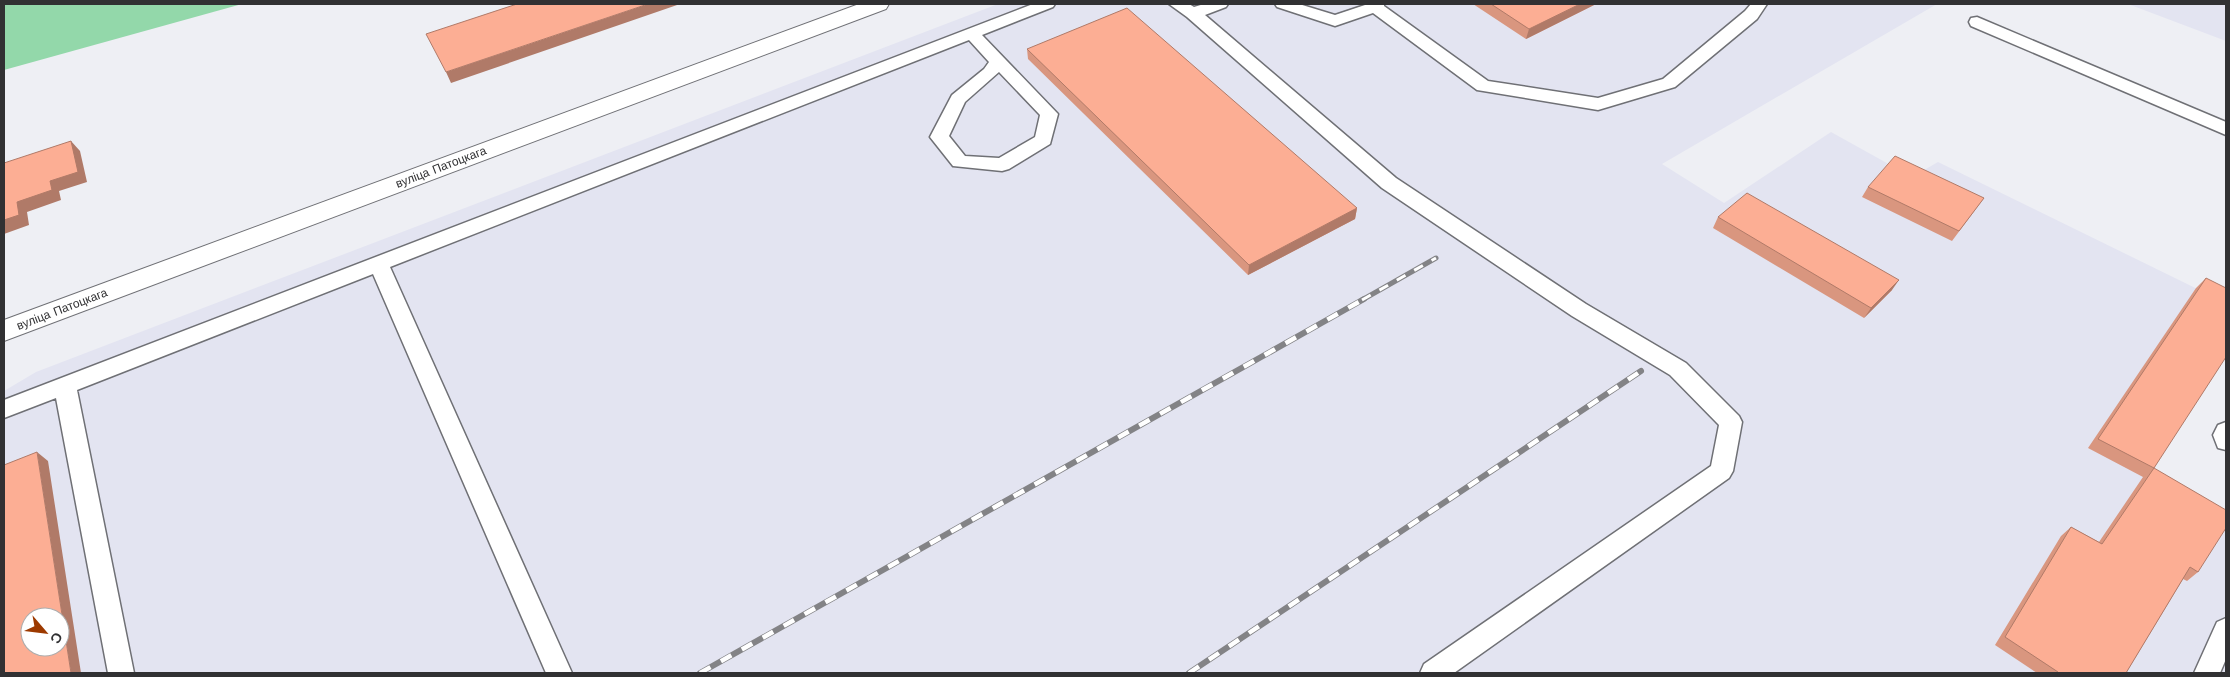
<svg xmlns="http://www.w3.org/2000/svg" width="2230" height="677" viewBox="0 0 2230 677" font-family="'Work Sans',sans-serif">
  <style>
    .built { fill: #e3e4f1; fill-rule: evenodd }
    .green { fill: #93d8aa }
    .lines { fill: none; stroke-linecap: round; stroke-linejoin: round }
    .lane-casing { stroke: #6f7075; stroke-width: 3 }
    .street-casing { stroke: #6f7075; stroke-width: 2 }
    .lane { fill: #fff; fill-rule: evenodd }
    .street { fill: #fff; fill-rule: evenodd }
    .rail-far1-casing { stroke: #838386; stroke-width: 5 }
    .rail-casing { stroke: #838386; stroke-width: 6 }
    .rail-far1 { stroke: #fff; stroke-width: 3; stroke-dasharray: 10; stroke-linecap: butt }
    .rail { stroke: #fff; stroke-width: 4.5; stroke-dasharray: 12; stroke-linecap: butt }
    .wall { fill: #d9967f }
    .shaded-wall { fill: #b07a68 }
    .building { fill: #fcae94; stroke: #b07a68; fill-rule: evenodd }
    .labels { text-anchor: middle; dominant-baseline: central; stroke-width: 4; stroke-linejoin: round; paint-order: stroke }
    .street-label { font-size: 12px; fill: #313133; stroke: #fff }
  </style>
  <rect width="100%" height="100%" fill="#eeeff4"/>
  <path class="built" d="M 998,4 L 1937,4 L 1662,164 L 1724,203 L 1831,132 L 1912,177 L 1938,162 L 2226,303 L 2143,477 L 2226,525 L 2226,673 L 4,673 L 4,391 L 36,372 ZM 30,617 L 60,617 L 60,647 L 30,647 Z
    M 2128,4 L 2226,4 L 2226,41 Z"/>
  <path class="green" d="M 4,4 L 242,4 L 4,70 Z"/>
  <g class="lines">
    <g class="lane-casing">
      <path id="lane" d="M 1033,4 L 1055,4 L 1053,7 L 982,35 L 1058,114 L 1050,144 L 1009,169 L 1002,171 L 953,166 L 930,137 L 952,95 L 984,69 L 989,62 L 969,40 L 390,267 L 572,673 L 546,673 L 373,274 L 77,390 L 134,673 L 108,673 L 56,398 L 4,418 L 4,400 ZM 999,72 L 1040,115 L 1035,137 L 999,158 L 965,156 L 949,136 L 965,102 Z
        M 1169,4 L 1189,4 L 1194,7 L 1204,4 L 1228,4 L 1226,7 L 1205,15 L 1396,178 L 1586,304 L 1686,363 L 1739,416 L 1742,422 L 1733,471 L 1729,478 L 1454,673 L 1420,673 L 1424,664 L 1711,466 L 1719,425 L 1670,375 L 1572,316 L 1382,188 L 1187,17 Z
        M 1275,4 L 1299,4 L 1335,15 L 1368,4 L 1384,4 L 1384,6 L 1488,81 L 1598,98 L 1663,79 L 1745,11 L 1751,4 L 1767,4 L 1757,19 L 1675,87 L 1598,110 L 1477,90 L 1373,13 L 1335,26 L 1277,7 Z
        M 1977,17 L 2226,122 L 2226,135 L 1971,26 L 1969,22 L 1971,18 Z
        M 2226,422 L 2226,450 L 2218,448 L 2213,435 L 2218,425 Z
        M 2226,618 L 2226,659 L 2220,673 L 2194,673 L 2217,622 Z"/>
    </g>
    <g class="street-casing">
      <path id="street" d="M 859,4 L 889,4 L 886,9 L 4,341 L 4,320 Z"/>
    </g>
    <use href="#lane" class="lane"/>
    <use href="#street" class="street"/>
    <g class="rail-far1-casing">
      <path id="rail-far1" d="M 1362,300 L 1436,258"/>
    </g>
    <g class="rail-casing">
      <path id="rail" d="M 700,673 L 1364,299
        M 1189,673 L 1641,371"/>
    </g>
    <use href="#rail-far1" class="rail-far1"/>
    <use href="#rail" class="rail"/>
  </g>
  <path class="wall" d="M 1473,4 L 1596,4 L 1526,39 Z
    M 1027,49 L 1357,208 L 1355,219 L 1248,275 L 1028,59 Z
    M 1868,187 L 1984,198 L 1952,241 L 1862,197 Z
    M 1718,217 L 1892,290 L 1864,318 L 1713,228 Z
    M 2206,278 L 2154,468 L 2198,572 L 2187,581 L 2183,579 L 2126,673 L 2037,673 L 1995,645 L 2061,536 L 2071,527 L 2099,542 L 2143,477 L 2088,448 L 2196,288 Z"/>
  <path class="shaded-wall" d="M 648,4 L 680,4 L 451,83 L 446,72 Z
    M 1580,4 L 1596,4 L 1526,39 L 1529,29 Z
    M 71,141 L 80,151 L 87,182 L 59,191 L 61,200 L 27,212 L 29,225 L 4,234 L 4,220 L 17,202 L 50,181 Z
    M 1357,208 L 1355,219 L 1248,275 L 1249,265 Z
    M 1899,280 L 1892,290 L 1864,318 L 1871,308 Z
    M 37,452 L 48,461 L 81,673 L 71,673 Z"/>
  <path class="building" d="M 517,4 L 648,4 L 446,72 L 426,34 Z
    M 1491,4 L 1580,4 L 1529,29 Z
    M 1127,8 L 1357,208 L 1249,265 L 1027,49 Z
    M 71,141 L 78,172 L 50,181 L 52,190 L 17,202 L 19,215 L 4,220 L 4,163 Z
    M 1895,156 L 1984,198 L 1959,231 L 1868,187 Z
    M 1747,193 L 1899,280 L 1871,308 L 1718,217 Z
    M 2206,278 L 2226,288 L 2226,357 L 2154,468 L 2098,439 Z
    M 37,452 L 71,673 L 4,673 L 4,465 ZM 30,617 L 60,617 L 60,647 L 30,647 Z
    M 2154,468 L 2226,510 L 2226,528 L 2198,572 L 2190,567 L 2126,673 L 2057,673 L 2058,672 L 2005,637 L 2071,527 L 2102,544 Z"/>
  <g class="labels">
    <g class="street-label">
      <text transform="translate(441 167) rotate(-21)">вуліца Патоцкага</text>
      <text transform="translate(62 309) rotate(-21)">вуліца Патоцкага</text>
    </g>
  </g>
  <rect width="2230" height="677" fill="none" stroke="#313133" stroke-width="10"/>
  <g transform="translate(45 632) rotate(118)"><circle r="24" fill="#ffffff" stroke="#adadad"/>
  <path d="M0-4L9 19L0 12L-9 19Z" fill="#9d3a00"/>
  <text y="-8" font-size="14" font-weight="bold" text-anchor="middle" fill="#313133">С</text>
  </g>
</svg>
